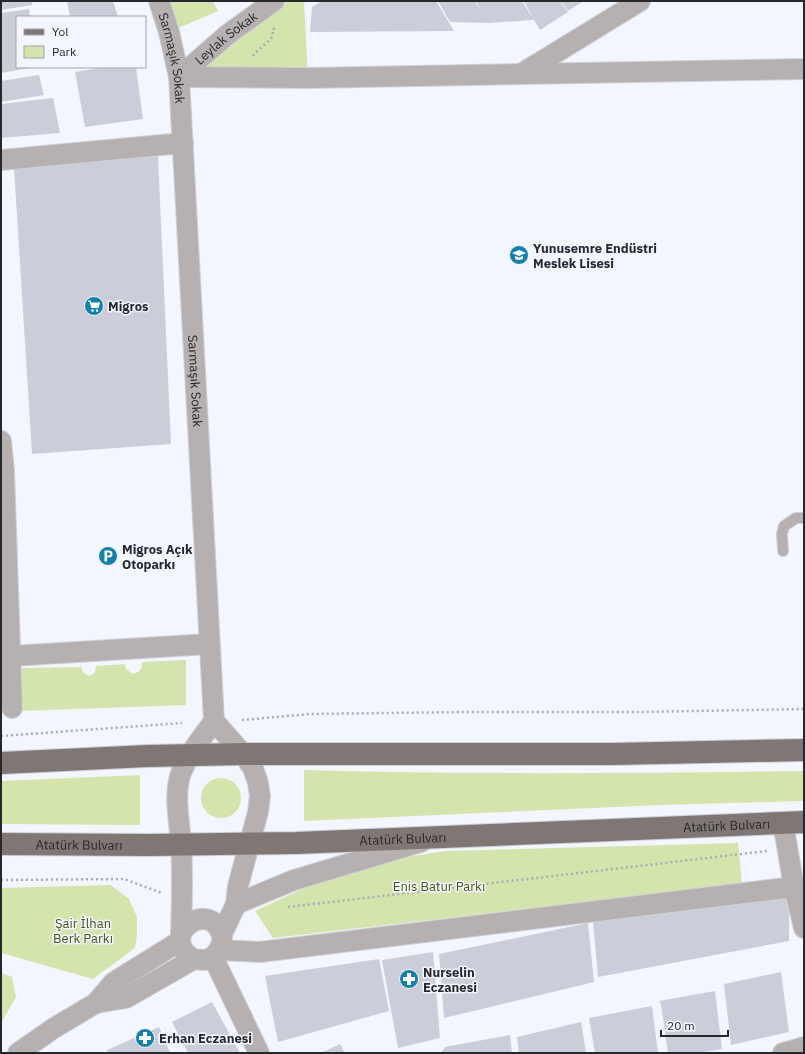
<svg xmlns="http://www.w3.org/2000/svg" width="805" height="1054" viewBox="0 0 805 1054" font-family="'IBM Plex Sans',sans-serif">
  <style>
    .green { fill: #d4e4ad }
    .building { fill: #cbced8 }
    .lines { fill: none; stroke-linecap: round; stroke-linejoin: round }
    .service-casing { stroke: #ced1d8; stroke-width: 12 }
    .minor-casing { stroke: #ced1d8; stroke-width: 22 }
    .primary-casing { stroke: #ced1d8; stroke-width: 24 }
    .path { stroke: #aaacb3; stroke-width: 2.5; stroke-dasharray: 2 3; stroke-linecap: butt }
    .service { stroke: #b6b1b0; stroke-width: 10 }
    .minor { stroke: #b6b1b0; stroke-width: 20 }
    .primary { stroke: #807775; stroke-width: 22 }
    .labels { text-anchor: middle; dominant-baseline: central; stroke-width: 3; stroke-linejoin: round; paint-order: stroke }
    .street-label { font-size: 13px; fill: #27282c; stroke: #f3f6fe }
    .poi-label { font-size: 13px; font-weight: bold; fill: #27282c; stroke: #f3f6fe; text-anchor: start }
    .park-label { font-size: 13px; fill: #465416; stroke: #f3f6fe }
  </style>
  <rect width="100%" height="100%" fill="#f3f6fe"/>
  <path class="green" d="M 159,1 L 213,1 L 218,11 L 169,32 Z
    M 276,1 L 304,1 L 308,78 L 179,77 Z
    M 186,660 L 186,705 L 21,711 L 20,668 L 81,667 C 84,679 96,678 96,666 L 125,664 L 126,669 L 133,674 C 140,672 142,669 142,662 Z
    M 304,770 C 470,775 637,773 804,771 L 804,801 L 661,805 L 304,821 Z
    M 140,775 L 140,825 L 1,824 L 1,781 Z
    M201 798a20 20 0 1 1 40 0a20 20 0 1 1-40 0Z
    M 738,843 L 742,884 L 273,938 L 255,911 L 326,878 L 384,861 L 444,851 Z
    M 111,885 L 129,899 L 137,917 L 137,935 L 135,948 L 93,979 L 1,953 L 1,888 Z
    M 1,973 L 12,977 L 16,997 L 1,1023 Z"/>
  <path class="building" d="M 1,1 L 32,1 L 32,5 L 1,10 Z
    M 67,1 L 113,1 L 118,17 L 70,17 Z
    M 322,1 L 436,1 L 454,31 L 310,32 L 312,7 Z
    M 438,1 L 475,1 L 481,10 L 476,1 L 522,1 L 533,18 L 524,1 L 560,1 L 568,12 L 540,30 L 534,20 L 489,23 L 450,22 Z
    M 561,1 L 584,1 L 568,11 Z
    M 29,9 L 30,17 L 17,17 L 17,67 L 30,68 L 1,73 L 1,13 Z
    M 106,67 L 136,67 L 143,119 L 85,127 L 75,72 Z
    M 39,75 L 44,95 L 1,102 L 1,81 Z
    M 53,98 L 60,133 L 1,138 L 1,104 Z
    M 158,156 L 171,444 L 32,454 L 14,168 Z
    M 789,892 L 789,941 L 598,977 L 593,921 Z
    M 588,923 L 594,982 L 444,1018 L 439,954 Z
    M 433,952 L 440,1038 L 398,1048 L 382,960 Z
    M 379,959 L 389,1011 L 278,1042 L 265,976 Z
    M 781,972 L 789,1032 L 731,1045 L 724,984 Z
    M 715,991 L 722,1049 L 698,1053 L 668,1053 L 661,1004 L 659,1001 Z
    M 212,1002 L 240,1053 L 188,1053 L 172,1022 Z
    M 652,1006 L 658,1053 L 595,1053 L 589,1018 Z
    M 581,1022 L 586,1053 L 519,1053 L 517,1037 Z
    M 159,1027 L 170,1053 L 108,1053 L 107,1050 Z
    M 510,1035 L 512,1053 L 441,1053 L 445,1047 Z
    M 340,1044 L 345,1053 L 321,1053 Z"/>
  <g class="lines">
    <g class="service-casing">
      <path id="service" d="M 783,551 L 782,534 L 784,526 L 796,518 L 804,518"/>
    </g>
    <g class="minor-casing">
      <g id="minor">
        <path id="s1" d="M 159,1 L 169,32 L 179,77 L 214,721 C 202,738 188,754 181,773 C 173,796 180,822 181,845 C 183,875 182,904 181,934"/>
        <path d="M 521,74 L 640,1"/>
        <path d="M 179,77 L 308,78 L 804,69"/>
        <path id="s2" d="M 179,77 L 227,35 L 274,1"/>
        <path d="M 1,160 L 183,143"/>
        <path d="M 1,441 L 4,471 L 12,708"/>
        <path d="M 11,656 L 209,644"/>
        <path d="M 214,721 L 243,754 L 253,768 L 258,783 L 260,796 L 258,812 L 238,886 L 236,904 L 222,934"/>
        <path d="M 783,823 L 794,887 L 804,928"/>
        <path d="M 236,904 L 294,880 L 421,842"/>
        <path d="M 219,950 L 260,952 L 794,887"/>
        <path d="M 213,957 L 259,1053"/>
        <path d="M 96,1003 L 126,998 L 194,959 C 197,959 201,960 204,960 C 216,959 225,944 221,933 C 207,897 156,939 194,959"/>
        <path d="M 18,1053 L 54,1028 L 96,1003 L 114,982 L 180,941"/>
        <path d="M 783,1053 L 804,1047"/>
      </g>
    </g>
    <g class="primary-casing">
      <g id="primary">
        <path d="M 1,763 L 147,756 L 243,754 L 612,754 L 804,750"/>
        <path id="s3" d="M 1,844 L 149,845 L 296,843 L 804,822"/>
      </g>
    </g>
    <path class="path" d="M 253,56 L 255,53 L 271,39 L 274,29 L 273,28
      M 242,720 L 310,714 L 464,712 L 638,712 L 804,709
      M 1,736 L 182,723
      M 1,880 L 124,879 L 162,893
      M 288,907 L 767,851"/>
    <use href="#service" class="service"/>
    <use href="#minor" class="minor"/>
    <use href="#primary" class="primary"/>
  </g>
  <defs>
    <g id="school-disc" transform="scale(1)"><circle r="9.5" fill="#1580a9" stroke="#f3f6fe"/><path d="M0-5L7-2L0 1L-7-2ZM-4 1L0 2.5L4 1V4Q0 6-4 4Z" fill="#fff"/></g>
    <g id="supermarket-disc" transform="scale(1)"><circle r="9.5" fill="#1580a9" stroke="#f3f6fe"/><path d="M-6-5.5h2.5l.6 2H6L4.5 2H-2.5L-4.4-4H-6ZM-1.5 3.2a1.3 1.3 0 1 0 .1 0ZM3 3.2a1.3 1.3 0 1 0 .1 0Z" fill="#fff"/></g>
    <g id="parking-disc" transform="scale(1)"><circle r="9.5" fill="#1580a9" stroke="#f3f6fe"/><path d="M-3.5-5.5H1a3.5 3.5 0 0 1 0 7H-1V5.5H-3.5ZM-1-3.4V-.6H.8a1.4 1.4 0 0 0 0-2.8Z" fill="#fff"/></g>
    <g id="pharmacy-disc" transform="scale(1)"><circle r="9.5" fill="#1580a9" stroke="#f3f6fe"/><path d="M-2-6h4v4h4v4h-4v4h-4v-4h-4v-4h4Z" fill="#fff"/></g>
  </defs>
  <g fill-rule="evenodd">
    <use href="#school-disc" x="519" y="255"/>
    <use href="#supermarket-disc" x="94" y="306"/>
    <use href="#parking-disc" x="108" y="556"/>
    <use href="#pharmacy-disc" x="409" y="979"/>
    <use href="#pharmacy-disc" x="145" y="1038"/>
  </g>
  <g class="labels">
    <g class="street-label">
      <text stroke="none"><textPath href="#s2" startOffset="61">Leylak Sokak</textPath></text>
      <text stroke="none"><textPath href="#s1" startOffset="59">Sarmaşık Sokak</textPath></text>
      <text stroke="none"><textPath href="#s1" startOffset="383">Sarmaşık Sokak</textPath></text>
      <text stroke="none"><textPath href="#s3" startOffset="726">Atatürk Bulvarı</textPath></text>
      <text stroke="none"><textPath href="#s3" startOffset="402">Atatürk Bulvarı</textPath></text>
      <text stroke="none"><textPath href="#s3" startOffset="78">Atatürk Bulvarı</textPath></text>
    </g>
    <g class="poi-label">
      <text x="533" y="248">Yunusemre Endüstri<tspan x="533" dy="15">Meslek Lisesi</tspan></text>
      <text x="108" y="306">Migros</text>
      <text x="122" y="549">Migros Açık<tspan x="122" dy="15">Otoparkı</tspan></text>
      <text x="423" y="972">Nurselin<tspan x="423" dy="15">Eczanesi</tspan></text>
      <text x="159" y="1038">Erhan Eczanesi</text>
    </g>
    <g class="park-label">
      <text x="439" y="886">Enis Batur Parkı</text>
      <text x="83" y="923">Şair İlhan<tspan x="83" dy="15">Berk Parkı</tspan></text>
    </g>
  </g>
  <rect width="805" height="1054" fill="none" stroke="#27282c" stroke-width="4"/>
  <rect x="16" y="16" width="130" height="52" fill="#f3f6fe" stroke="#a1a4aa"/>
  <rect x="24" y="29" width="20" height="6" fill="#807775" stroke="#a1a4aa"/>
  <text x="52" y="36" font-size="12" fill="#27282c">Yol</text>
  <rect x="24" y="46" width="20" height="12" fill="#d4e4ad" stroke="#a1a4aa"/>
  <text x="52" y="56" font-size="12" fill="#27282c">Park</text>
  <path d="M661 1030v6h67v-6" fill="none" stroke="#27282c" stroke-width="2"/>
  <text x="667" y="1030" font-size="12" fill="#27282c" stroke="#f3f6fe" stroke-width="3" paint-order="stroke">20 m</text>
</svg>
